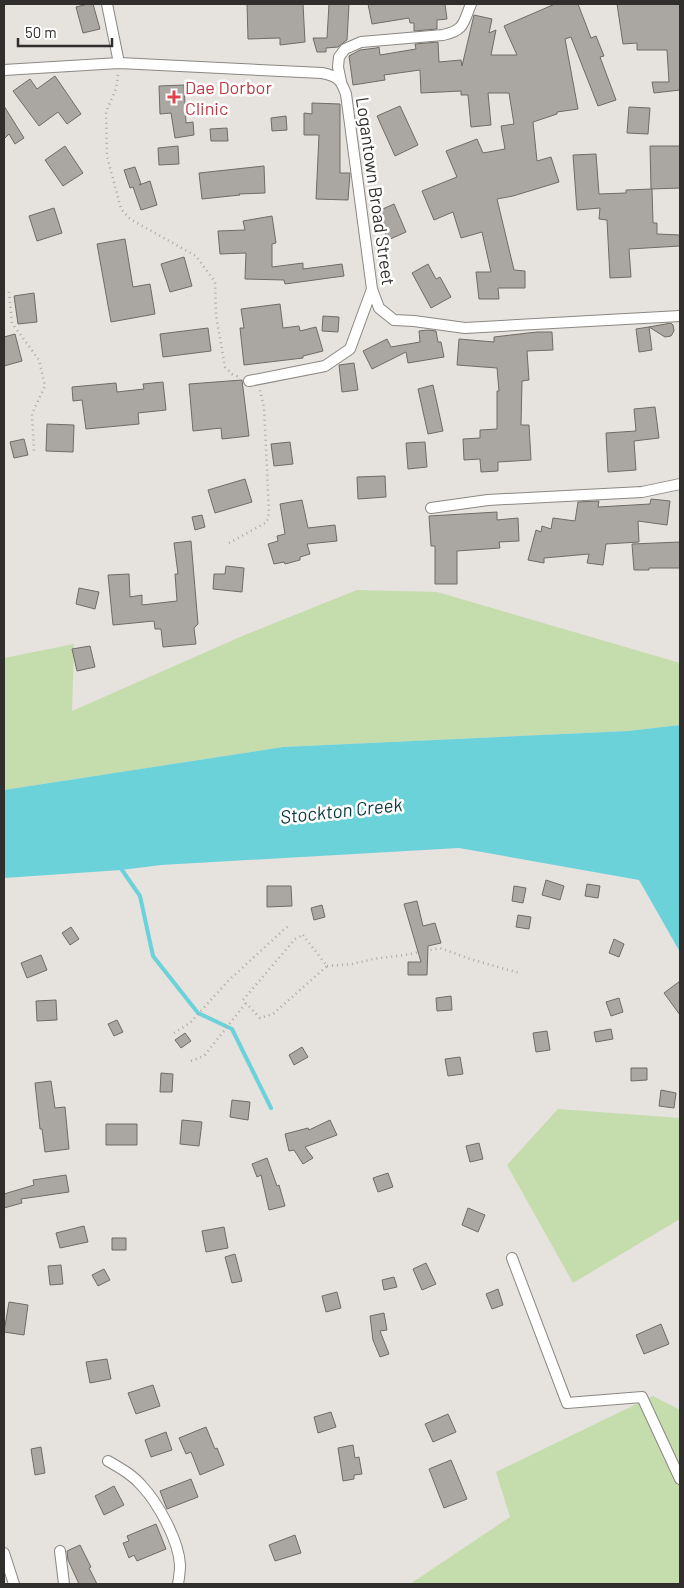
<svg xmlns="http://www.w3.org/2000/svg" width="684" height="1588" viewBox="0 0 684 1588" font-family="Barlow,sans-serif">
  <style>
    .green { fill: #c5dcac }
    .water { fill: #6cd2da }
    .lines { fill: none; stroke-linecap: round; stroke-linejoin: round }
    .stream { stroke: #6cd2da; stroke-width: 4 }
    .building { fill: #aaa6a2; stroke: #6f6c68 }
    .minor-casing { stroke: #8b8883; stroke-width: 12 }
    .path { stroke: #aba8a5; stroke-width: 2.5; stroke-dasharray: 1 4; stroke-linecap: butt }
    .minor { stroke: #fff; stroke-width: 10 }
    .health-dot { fill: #e0444e; stroke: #fff; stroke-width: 2 }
    .labels { text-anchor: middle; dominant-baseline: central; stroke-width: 5; stroke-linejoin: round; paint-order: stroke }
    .health-label { font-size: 18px; fill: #be3a42; stroke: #fff; text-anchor: start }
    .street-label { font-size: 18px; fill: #302f2d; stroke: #fff }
    .water-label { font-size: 19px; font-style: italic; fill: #073a3e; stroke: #fff }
  </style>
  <rect width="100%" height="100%" fill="#e6e2de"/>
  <path class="green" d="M 357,590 L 437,592 L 680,663 L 680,725 L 628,731 L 283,747 L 4,790 L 4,658 L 74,644 L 72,711 L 247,634 Z
    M 558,1109 L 680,1118 L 680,1219 L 573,1283 L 507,1165 Z
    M 653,1396 L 680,1410 L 680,1584 L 410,1584 L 510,1517 L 496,1472 Z"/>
  <path class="water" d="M 680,725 L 680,952 L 639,880 L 459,848 L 161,865 L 121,870 L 4,878 L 4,790 L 283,747 L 628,731 Z"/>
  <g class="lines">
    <path class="stream" d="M 120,867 L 140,896 L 153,956 L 198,1013 L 232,1029 L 271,1108"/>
  </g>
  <path class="building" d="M 88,4 L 93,4 L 100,29 L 83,33 L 76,7 Z
    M 247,4 L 303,4 L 305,42 L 280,45 L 280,38 L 248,39 Z
    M 329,4 L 349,4 L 347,40 L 338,47 L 326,48 L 326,52 L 317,52 L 313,38 L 327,38 Z
    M 368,4 L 445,4 L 447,19 L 437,20 L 437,29 L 414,31 L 414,23 L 410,23 L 409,18 L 372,24 Z
    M 555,4 L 578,4 L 591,38 L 596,36 L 604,56 L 600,57 L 616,100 L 598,106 L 571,37 L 565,39 L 578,109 L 557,112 L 557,114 L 533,122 L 537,161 L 551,157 L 559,182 L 513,196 L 497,199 L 514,270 L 525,271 L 525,288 L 498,288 L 499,299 L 479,299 L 476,272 L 491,272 L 482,232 L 461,238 L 453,212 L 434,220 L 422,191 L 457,177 L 446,151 L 477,139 L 483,153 L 505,149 L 501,126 L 514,124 L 509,93 L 488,93 L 491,125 L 471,127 L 468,95 L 461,95 L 461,91 L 421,93 L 420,70 L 384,75 L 385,80 L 353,85 L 349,56 L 360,50 L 376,48 L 379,47 L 380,55 L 416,49 L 415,44 L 438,42 L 439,62 L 461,60 L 462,66 L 474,15 L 492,19 L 489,33 L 496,30 L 491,55 L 517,55 L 504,26 Z
    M 617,4 L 680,4 L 680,90 L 654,93 L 652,82 L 669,82 L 667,50 L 637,50 L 637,43 L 623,44 Z
    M 55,76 L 81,114 L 67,124 L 58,112 L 39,126 L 13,91 L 30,79 L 37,89 Z
    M 184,85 L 186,123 L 193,122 L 194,135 L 175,138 L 171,113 L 160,114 L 159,86 Z
    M 312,103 L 340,104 L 340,173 L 350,173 L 348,200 L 316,199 L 319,135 L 304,135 L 304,113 L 312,114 Z
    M 4,106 L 24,138 L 15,144 L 9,134 L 4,139 Z
    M 400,106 L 418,145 L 395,156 L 377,116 Z
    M 629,107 L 650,108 L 648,134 L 627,133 Z
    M 286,116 L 287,130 L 272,131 L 271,118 Z
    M 227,128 L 228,141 L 211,141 L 210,129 Z
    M 65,146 L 83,173 L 63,186 L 45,160 Z
    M 178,146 L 179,164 L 159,165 L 158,148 Z
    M 650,146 L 680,146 L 680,188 L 651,189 Z
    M 596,154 L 599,194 L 626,193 L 626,190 L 652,189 L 653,223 L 657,223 L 657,234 L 680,235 L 680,246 L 629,249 L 631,277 L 610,278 L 607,220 L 599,219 L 600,208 L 577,210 L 573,155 Z
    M 264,166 L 265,193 L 239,194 L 240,195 L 202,199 L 199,173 Z
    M 135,167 L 141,184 L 139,185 L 150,181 L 157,205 L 141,210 L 133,187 L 130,188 L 124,170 Z
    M 394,204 L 406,232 L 388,240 L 376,212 Z
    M 54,208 L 62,233 L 37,241 L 29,216 Z
    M 272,216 L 276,243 L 272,244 L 272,267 L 303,263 L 303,269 L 342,264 L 344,276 L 285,284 L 284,280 L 245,279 L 246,253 L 220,254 L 218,231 L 245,230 L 243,221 Z
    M 125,239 L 133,287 L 150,284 L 155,314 L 111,322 L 97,244 Z
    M 184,257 L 192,286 L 170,292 L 161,264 Z
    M 428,264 L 436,279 L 440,277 L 451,297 L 431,308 L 412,273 Z
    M 34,293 L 37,322 L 18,324 L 14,296 Z
    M 280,304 L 283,328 L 299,326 L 300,331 L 316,327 L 323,351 L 303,356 L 303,358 L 244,365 L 240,328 L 244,328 L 241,309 Z
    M 323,316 L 339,317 L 338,332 L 322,331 Z
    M 671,323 L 673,325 L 674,331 L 671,336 L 665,337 L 649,327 Z
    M 649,327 L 652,350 L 639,352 L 636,329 Z
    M 208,328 L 211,351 L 163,357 L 160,334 Z
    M 428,330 L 436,331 L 438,342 L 441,342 L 444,357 L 408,363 L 406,352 L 372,369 L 363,351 L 387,339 L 391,347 L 420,342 L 419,331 Z
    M 537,332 L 552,332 L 553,350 L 527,351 L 529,380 L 522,381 L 521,425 L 529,425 L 531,460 L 498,462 L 498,471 L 481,472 L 480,459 L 464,460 L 463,439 L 480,438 L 480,430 L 497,429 L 497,391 L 499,391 L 497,368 L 457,365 L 459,339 L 494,342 L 494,337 Z
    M 15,334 L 22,361 L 4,366 L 4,337 Z
    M 354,363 L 358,390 L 342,392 L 339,365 Z
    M 242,380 L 249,436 L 222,439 L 221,428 L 193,431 L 189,384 Z
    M 163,382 L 166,410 L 138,413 L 139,424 L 86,429 L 82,400 L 73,401 L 72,387 L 116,383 L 117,392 L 144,389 L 143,384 Z
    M 433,385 L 443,431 L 428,434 L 418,389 Z
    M 655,407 L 659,438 L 634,441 L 636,470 L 608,472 L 606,433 L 636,431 L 634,409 Z
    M 47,424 L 74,425 L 73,452 L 46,451 Z
    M 24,439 L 28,455 L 14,458 L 10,442 Z
    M 290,442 L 293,464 L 274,466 L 271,444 Z
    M 425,442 L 427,467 L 408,469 L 406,443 Z
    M 385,476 L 386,497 L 358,499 L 357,477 Z
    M 245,479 L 252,502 L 215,513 L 208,490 Z
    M 651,499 L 670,501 L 667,525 L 638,521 L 639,542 L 606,544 L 603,565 L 587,563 L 589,554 L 544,558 L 544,563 L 528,560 L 536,530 L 541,532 L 542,526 L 551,529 L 553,518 L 575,521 L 578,502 L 599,501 L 598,507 L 650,504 Z
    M 302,500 L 308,528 L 335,525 L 337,541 L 307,544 L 310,554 L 300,557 L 300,560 L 285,564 L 284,562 L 274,564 L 268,544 L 278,541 L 277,536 L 285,534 L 280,504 Z
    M 497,512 L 497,520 L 518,518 L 519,541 L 499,542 L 500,548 L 457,551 L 457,584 L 435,584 L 435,546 L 431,546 L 429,516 Z
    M 202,515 L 205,527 L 195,530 L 192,517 Z
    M 191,541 L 198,624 L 194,628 L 196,644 L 163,647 L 161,629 L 155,629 L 154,621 L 113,625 L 108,575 L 129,574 L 130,597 L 142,595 L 142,605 L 177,601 L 175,574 L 178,574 L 174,543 Z
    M 680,542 L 680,568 L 649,568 L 649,570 L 634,570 L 632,544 Z
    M 226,566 L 244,568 L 242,592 L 213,589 L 214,574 L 225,574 Z
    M 79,588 L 99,592 L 95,609 L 76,604 Z
    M 90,646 L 95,667 L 77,671 L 72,649 Z
    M 546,880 L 564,886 L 560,900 L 542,895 Z
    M 587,884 L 600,886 L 598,898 L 585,896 Z
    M 267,886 L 291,886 L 292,906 L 267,907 Z
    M 514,886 L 526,888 L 523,903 L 512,901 Z
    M 417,901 L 423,926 L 435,923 L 441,943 L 428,946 L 427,975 L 408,975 L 408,962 L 421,962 L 404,904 Z
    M 322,905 L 325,917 L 314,920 L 311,908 Z
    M 518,915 L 531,917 L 529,929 L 516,927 Z
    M 71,927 L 79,939 L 70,945 L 62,933 Z
    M 614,939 L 624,944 L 619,957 L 609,953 Z
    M 41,955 L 47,970 L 27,978 L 21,963 Z
    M 680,981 L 680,1015 L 664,993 Z
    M 451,996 L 452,1010 L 437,1011 L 436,998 Z
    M 619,998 L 623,1012 L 611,1016 L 606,1002 Z
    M 56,1000 L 57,1020 L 37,1021 L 36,1001 Z
    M 117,1020 L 123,1032 L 114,1036 L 108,1024 Z
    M 611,1029 L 613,1039 L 596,1042 L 594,1032 Z
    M 547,1031 L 550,1050 L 536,1052 L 533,1033 Z
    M 185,1033 L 191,1041 L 181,1048 L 175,1040 Z
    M 302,1047 L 308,1057 L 294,1065 L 289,1055 Z
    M 460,1057 L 463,1074 L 448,1076 L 445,1059 Z
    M 631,1068 L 647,1068 L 647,1080 L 631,1081 Z
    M 161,1073 L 173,1074 L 172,1092 L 160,1092 Z
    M 51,1081 L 55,1108 L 65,1107 L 69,1149 L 45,1152 L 42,1129 L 40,1129 L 35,1083 Z
    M 661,1090 L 676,1093 L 674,1108 L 659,1106 Z
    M 232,1100 L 250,1102 L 248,1120 L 230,1117 Z
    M 182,1120 L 202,1122 L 199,1146 L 180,1144 Z
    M 330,1120 L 337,1135 L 305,1147 L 313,1158 L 303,1164 L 294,1150 L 289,1151 L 285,1134 L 308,1128 L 309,1130 Z
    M 106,1124 L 137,1124 L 137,1145 L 106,1145 Z
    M 479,1143 L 483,1159 L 470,1162 L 466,1146 Z
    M 267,1158 L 277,1186 L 279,1185 L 285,1206 L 269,1210 L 261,1175 L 257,1177 L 252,1164 Z
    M 388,1173 L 393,1187 L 378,1192 L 373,1178 Z
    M 66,1175 L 69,1192 L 21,1199 L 22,1203 L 4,1208 L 4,1194 L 34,1185 L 33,1180 Z
    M 468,1208 L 485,1215 L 478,1232 L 462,1225 Z
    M 84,1226 L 88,1242 L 60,1248 L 56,1233 Z
    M 224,1227 L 228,1248 L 206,1252 L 202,1231 Z
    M 112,1238 L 126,1238 L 126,1250 L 112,1250 Z
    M 235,1254 L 242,1281 L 232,1283 L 225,1257 Z
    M 426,1263 L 436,1284 L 422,1290 L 413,1269 Z
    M 61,1265 L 63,1284 L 50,1285 L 48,1266 Z
    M 104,1269 L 110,1280 L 98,1286 L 92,1275 Z
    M 394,1277 L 397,1287 L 384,1290 L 382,1280 Z
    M 498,1289 L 503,1305 L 492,1309 L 486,1294 Z
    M 337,1292 L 341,1308 L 326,1312 L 322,1296 Z
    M 9,1302 L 28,1305 L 24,1335 L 4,1332 Z
    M 384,1313 L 387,1330 L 380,1331 L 389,1354 L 380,1357 L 373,1340 L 370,1316 Z
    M 661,1324 L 669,1344 L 644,1354 L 636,1335 Z
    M 107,1359 L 111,1379 L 90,1383 L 86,1362 Z
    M 153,1385 L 160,1406 L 136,1414 L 128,1393 Z
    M 331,1412 L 336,1427 L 318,1433 L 314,1417 Z
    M 448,1414 L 456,1432 L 433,1442 L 425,1424 Z
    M 206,1427 L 215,1449 L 217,1448 L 224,1465 L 200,1475 L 191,1452 L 186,1454 L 179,1438 Z
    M 166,1432 L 172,1450 L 151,1457 L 145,1440 Z
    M 353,1445 L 355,1458 L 359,1457 L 362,1474 L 354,1475 L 354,1479 L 343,1481 L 338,1448 Z
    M 41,1447 L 45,1473 L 35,1475 L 31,1449 Z
    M 451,1460 L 467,1499 L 444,1508 L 429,1469 Z
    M 191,1479 L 198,1497 L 167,1509 L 160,1491 Z
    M 114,1486 L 124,1505 L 104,1515 L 95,1496 Z
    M 156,1524 L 166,1549 L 137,1561 L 134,1555 L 129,1558 L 123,1543 L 129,1541 L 127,1536 Z
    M 295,1535 L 301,1553 L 275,1561 L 269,1545 Z
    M 80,1545 L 91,1567 L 89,1568 L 97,1584 L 79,1584 L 68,1560 L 67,1551 Z"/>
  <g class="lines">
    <g class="minor-casing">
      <path id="minor" d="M 107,4 L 119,63
        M 4,70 L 119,63 L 322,73 C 338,76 341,80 346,94 L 372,289 L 379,308 L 394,320 L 414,321 L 465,328 L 680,316
        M 341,82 L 338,67 L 339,57 L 345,49 L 361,42 L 443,35 C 465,30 463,23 471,4
        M 249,381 L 325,366 L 350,349 L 372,289
        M 431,508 L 488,500 L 642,492 L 680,484
        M 512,1258 L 567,1403 L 642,1397 L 680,1479
        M 108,1461 C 120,1468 133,1475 142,1486 C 158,1503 179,1541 180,1565 C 180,1571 179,1578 178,1584
        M 60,1551 L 64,1584
        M 4,1553 L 14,1584"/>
    </g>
    <path class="path" d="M 118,75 L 116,89 L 106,112 L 107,156 L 121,209 L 130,219 L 196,256 L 215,282 L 216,315 L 225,367 L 232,374 L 239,377
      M 9,292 L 12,323 L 39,360 L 45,386 L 32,414 L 34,452
      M 229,543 L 267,522 L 269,512 L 264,408 L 260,390
      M 303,935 L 327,966 L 273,1014 L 260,1018 L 243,1000 L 295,939 Z
      M 327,966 L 353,964 L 373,959 L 405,955 L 440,948 L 470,959 L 519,973
      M 174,1033 L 190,1023 L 229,980 L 289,925
      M 191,1061 L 204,1056 L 246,1003"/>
    <use href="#minor" class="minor"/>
  </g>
  <path class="health-dot" d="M171.5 89.5h5v5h5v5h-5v5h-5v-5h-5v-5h5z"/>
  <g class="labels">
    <g class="health-label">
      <text x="185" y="87">Dae Dorbor<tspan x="185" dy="21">Clinic</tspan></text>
    </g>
    <g class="street-label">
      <text transform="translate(376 191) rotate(82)">Logantown Broad Street</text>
    </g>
    <g class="water-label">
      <text transform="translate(341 810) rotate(-6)">Stockton Creek</text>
    </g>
  </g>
  <rect width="684" height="1588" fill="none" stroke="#302f2d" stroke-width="10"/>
  <path d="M18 38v8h94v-8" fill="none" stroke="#302f2d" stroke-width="2.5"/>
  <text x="25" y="38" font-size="15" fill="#302f2d" stroke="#ffffff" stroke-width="4" paint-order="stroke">50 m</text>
</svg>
